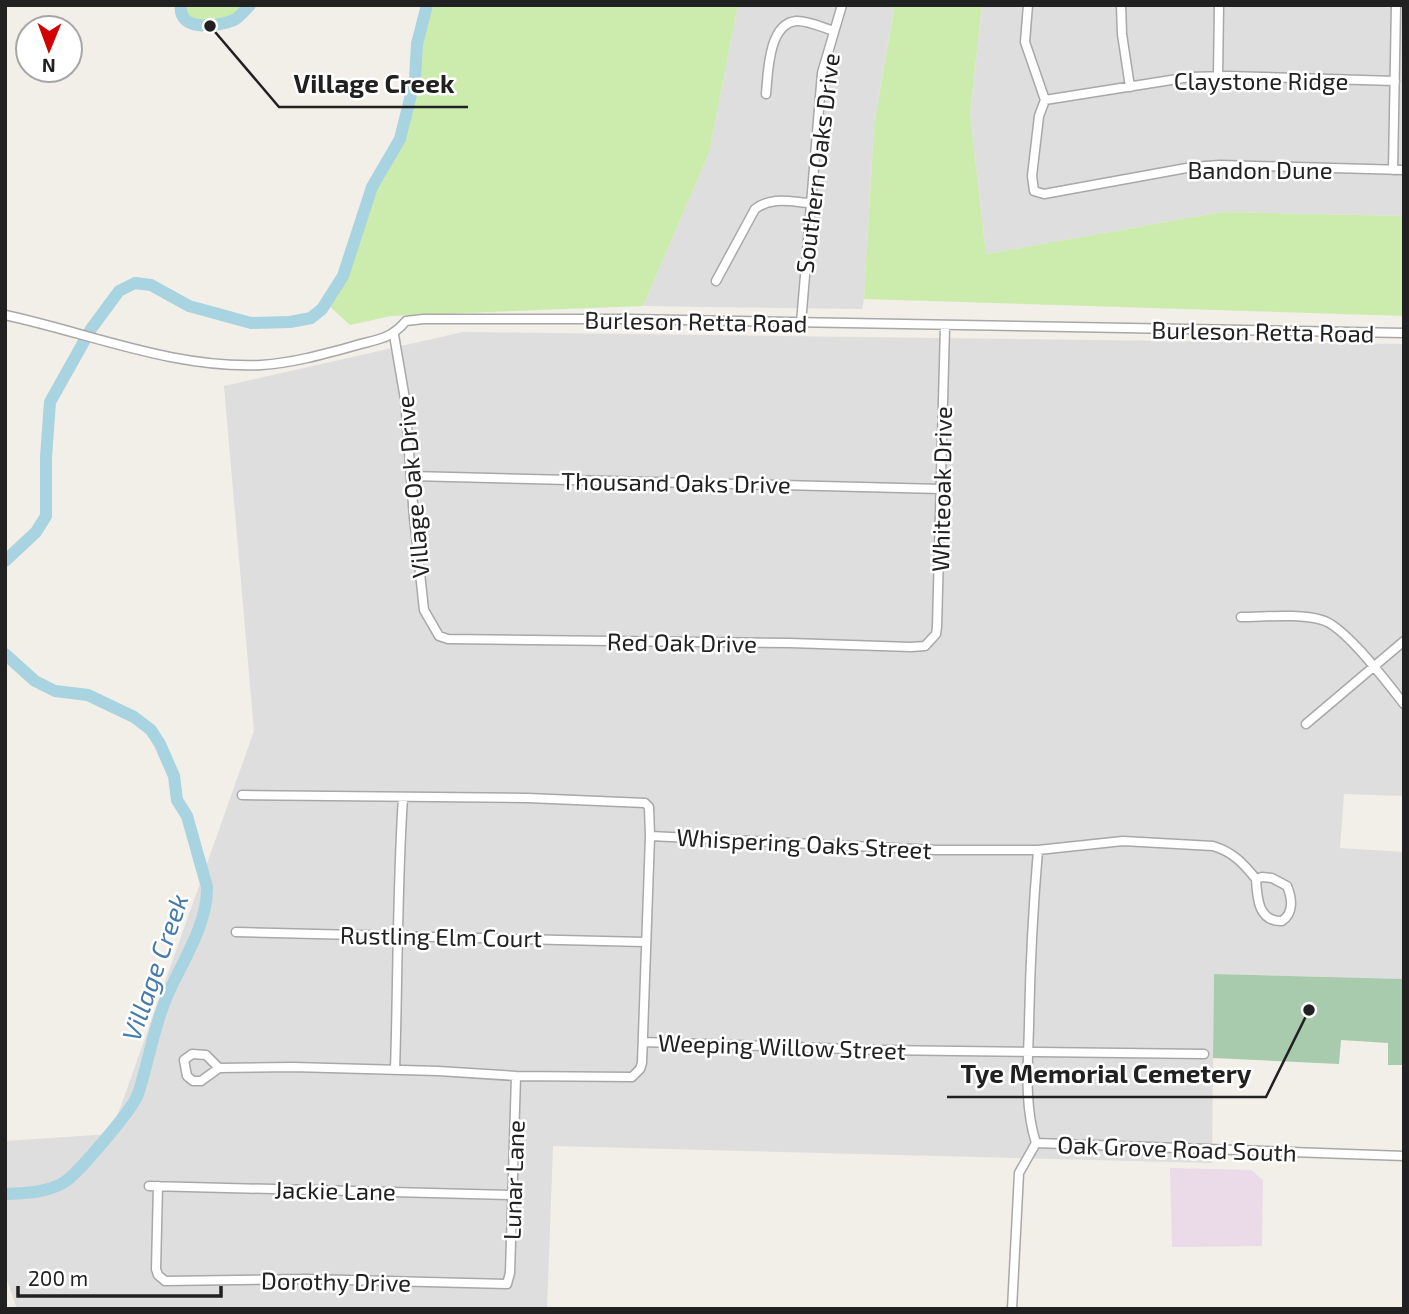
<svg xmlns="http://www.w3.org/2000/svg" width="1409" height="1314" viewBox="0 0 1409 1314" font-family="'Exo 2',sans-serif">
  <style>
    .residential { fill: #dfdede }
    .industrial { fill: #ebdae7 }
    .grass { fill: #ccecad }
    .cemetery { fill: #a8cbad }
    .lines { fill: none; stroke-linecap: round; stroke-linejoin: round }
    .river { stroke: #a8d3e0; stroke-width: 12 }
    .minor-casing { stroke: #a8a8a8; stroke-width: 11 }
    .minor { stroke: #fff; stroke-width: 8 }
    .labels { text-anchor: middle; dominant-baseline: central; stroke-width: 5; stroke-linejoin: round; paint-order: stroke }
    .street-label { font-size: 24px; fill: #212121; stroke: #fff }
    .water-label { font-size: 26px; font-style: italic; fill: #477aac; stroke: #fff }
    .leader { fill: none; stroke: #212121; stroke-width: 2.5 }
    .callout-dot { fill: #212121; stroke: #fff; stroke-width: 2.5 }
    .callout-label { font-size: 26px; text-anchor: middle; font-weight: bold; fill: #212121; stroke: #fff; stroke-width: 5; stroke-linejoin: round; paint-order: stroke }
  </style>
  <rect width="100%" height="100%" fill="#f2eee8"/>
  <path class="residential" d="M 738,5 L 884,5 L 894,8 L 874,126 L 864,299 L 862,309 L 643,306 L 709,153 Z
    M 982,5 L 1404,5 L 1404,216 L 1222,212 L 986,254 L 970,114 Z
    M 463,332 L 1404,344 L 1404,796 L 1344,794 L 1340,848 L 1404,852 L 1404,979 L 1214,974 L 1212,1163 L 553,1146 L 547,1309 L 17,1309 L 5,1274 L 5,1141 L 111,1134 L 254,731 L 224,386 Z"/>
  <path class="industrial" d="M 1170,1168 L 1251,1170 L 1263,1180 L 1262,1246 L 1172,1247 Z"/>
  <path class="grass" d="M 181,5 L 250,5 C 245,10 240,17 234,20 C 218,27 177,32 181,5 Z
    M 427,5 L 738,5 L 709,153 L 643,306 L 391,316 L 350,325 L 326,303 L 343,276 L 372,187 L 400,139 L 415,79 L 417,44 Z
    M 884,5 L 982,5 L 970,114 L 986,254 L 1222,212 L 1404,216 L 1404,316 L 864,299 L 874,126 L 894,9 Z"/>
  <path class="cemetery" d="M 1214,974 L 1404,979 L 1404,1065 L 1388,1065 L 1388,1043 L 1341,1040 L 1339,1064 L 1213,1058 Z"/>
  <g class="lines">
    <path class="river" d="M 181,5 C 177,32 218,27 234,20 C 240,17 245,10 250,5
      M 5,561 L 36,532 L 46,516 L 46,457 L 50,402 L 91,329 L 119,291 L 135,283 L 151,285 L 189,306 L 251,323 L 290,322 L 311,318 L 322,309 L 343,276 L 372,187 L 400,139 L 415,79 L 417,44 L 427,5
      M 5,654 L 35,681 L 55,691 L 88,695 L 134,717 L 151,730 L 160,744 L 174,776 L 177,800 L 187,816 L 207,887 C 208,924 182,962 167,996 C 153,1029 149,1061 138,1094 C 133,1109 76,1176 63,1183 C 45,1193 25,1193 5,1194"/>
    <g class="minor-casing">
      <path id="minor" d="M 1028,5 L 1025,42 L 1045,100 L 1039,116 L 1032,176 L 1034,191 L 1044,194 L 1192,167 L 1220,165 L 1404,170
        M 1121,5 L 1122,34 L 1130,87
        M 1218,77 L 1219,5
        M 766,94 C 768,74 768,24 796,21 C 808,20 823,28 834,31
        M 1045,100 L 1190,77 L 1227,76 L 1395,81
        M 1393,170 L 1396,5
        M 716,281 L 755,209 C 772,196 791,202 811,203
        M 5,315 C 89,333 174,369 261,365 C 292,363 321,355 350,347 C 375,339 389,341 406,321 L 423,319 L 626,319 L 1404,333
        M 801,323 L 822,73 L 842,5
        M 394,335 L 405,399 L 414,518 L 424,610 L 439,636 L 448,639 L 790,643 L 911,647 L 925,646 L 936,634 L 937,627 L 945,326
        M 411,476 L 941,489
        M 1241,617 C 1265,617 1299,613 1322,620 C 1345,626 1388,684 1404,704
        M 1306,724 L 1404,641
        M 650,836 L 936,850 L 1038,850 L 1123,841 L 1213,846 C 1233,852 1243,863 1256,879
        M 1262,877 L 1272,878 L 1287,886 C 1292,898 1294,913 1282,921 C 1258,922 1257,897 1256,879 Z
        M 236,932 L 645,942
        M 643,1042 L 878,1050 L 1204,1054
        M 219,1068 L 206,1055 L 192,1054 L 184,1060 L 187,1076 L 193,1081 L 201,1081 L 219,1068 L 293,1067 L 438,1071 L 516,1076 L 632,1077 L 640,1069 L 642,1063 L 650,836 L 649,807 L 645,803 L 528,798 L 242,795
        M 395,1070 C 398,979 397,888 403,797
        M 1036,1143 C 1024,1106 1028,1064 1029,1026 C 1030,967 1033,909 1038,850
        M 149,1186 L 512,1195
        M 158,1186 L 156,1269 L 158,1275 L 165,1281 L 307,1279 L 507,1284 L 510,1273 L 516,1076
        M 1012,1309 L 1019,1173 L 1036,1143 L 1404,1156"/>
    </g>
    <use href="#minor" class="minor"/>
  </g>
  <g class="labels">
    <g class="street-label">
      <text x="1261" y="80">Claystone Ridge</text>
      <text transform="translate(817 163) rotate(-83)">Southern Oaks Drive</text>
      <text x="1260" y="169">Bandon Dune</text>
      <text transform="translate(696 321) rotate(1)">Burleson Retta Road</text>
      <text transform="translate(1263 331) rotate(1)">Burleson Retta Road</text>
      <text transform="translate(676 482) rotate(1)">Thousand Oaks Drive</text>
      <text transform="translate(412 487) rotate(-95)">Village Oak Drive</text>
      <text transform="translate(941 489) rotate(-89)">Whiteoak Drive</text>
      <text transform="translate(682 642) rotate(1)">Red Oak Drive</text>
      <text transform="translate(804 843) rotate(3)">Whispering Oaks Street</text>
      <text transform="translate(441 936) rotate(1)">Rustling Elm Court</text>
      <text transform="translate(782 1046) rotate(2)">Weeping Willow Street</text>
      <text transform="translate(1177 1148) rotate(2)">Oak Grove Road South</text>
      <text transform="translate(513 1180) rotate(-88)">Lunar Lane</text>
      <text transform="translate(335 1190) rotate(1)">Jackie Lane</text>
      <text transform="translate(336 1281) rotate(1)">Dorothy Drive</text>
    </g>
    <g class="water-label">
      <text transform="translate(154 967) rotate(-71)">Village Creek</text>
    </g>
  </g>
  <path class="leader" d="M210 26L279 107H468M1309 1010L1266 1097H947"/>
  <g class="callout-dot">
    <circle cx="210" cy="26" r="7"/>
    <circle cx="1309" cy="1010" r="7"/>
  </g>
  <g class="callout-label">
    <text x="374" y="93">Village Creek</text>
    <text x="1106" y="1083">Tye Memorial Cemetery</text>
  </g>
  <rect width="1409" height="1314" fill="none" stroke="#212121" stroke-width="14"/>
  <g transform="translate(49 49) rotate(181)"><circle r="33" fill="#ffffff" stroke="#a6a6a6" stroke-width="2"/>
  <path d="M0-5L12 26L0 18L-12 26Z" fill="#d20000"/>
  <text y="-10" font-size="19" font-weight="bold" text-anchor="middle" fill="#212121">N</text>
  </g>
  <path d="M18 1286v10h203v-10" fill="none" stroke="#212121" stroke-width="3.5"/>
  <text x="28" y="1286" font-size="21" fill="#212121" stroke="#ffffff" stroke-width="5" paint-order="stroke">200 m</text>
</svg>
